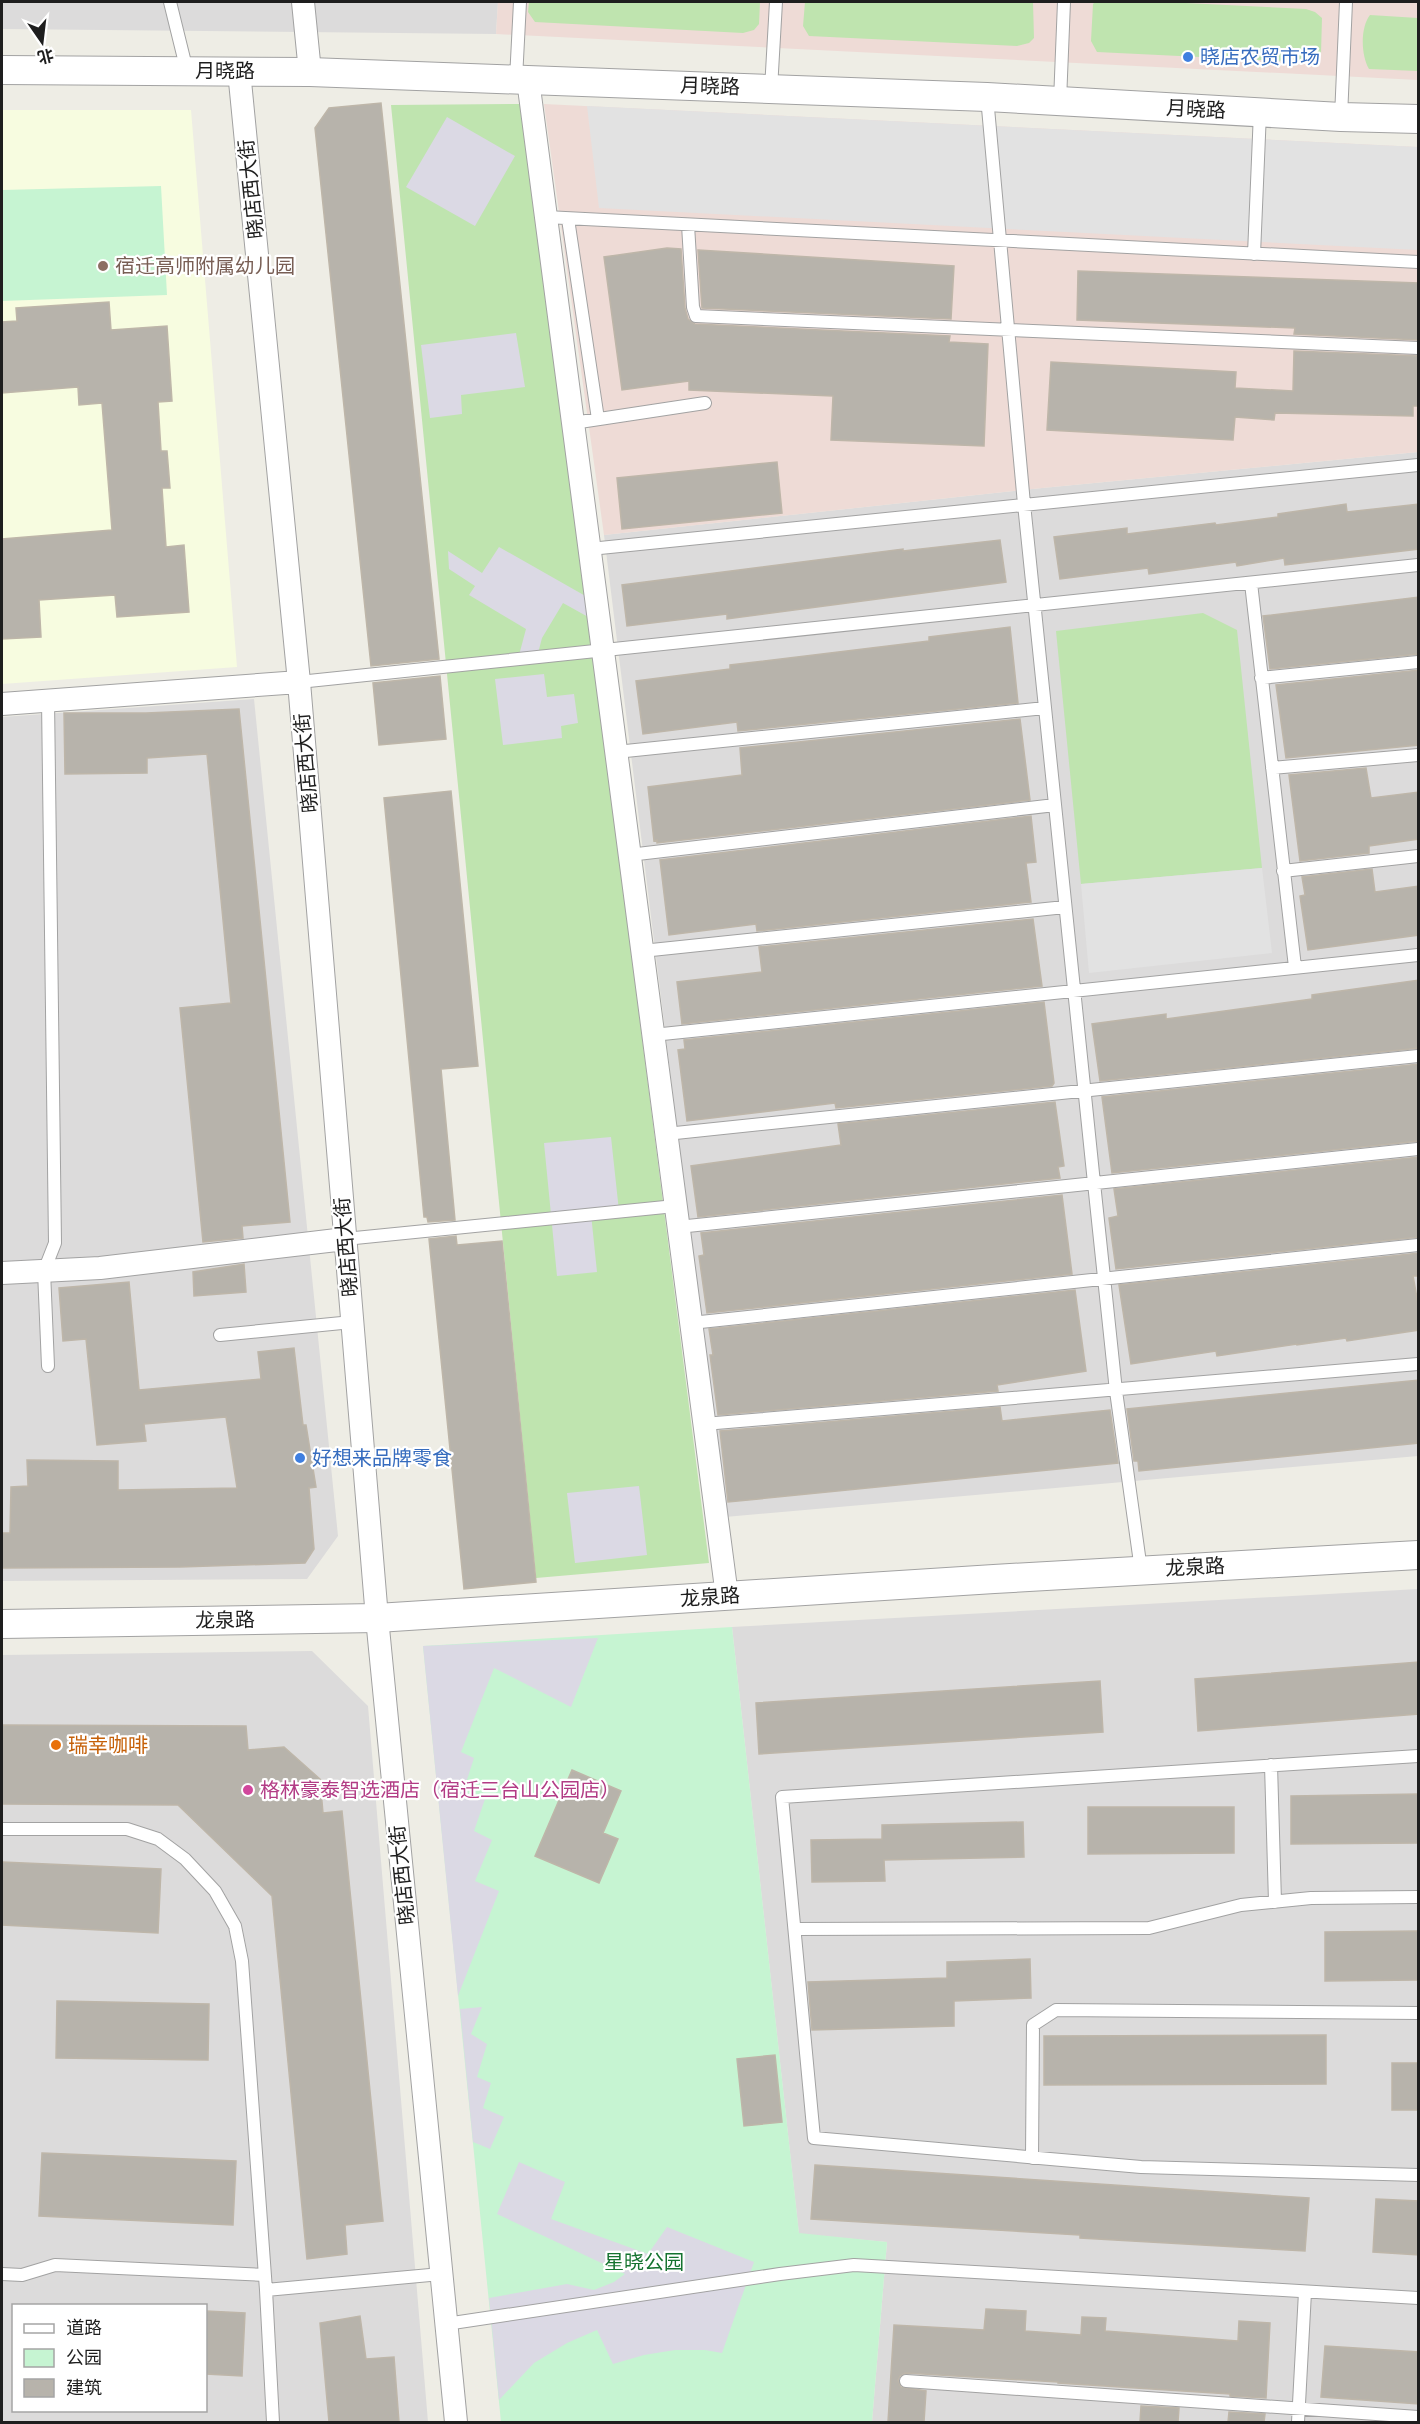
<svg xmlns="http://www.w3.org/2000/svg" width="1420" height="2424" viewBox="0 0 1420 2424" font-family="'Roboto Condensed','Noto Sans SC',sans-serif">
  <style>
    .residential { fill: #dcdbdb; fill-rule: evenodd }
    .commercial { fill: #eedbd6 }
    .education { fill: #f7fce0 }
    .grass { fill: #bfe4af }
    .park { fill: #c6f4d2 }
    .parking { fill: #e2e2e2 }
    .plaza { fill: #dbd9e4 }
    .building { fill: #b7b3ab; stroke: #beb6a9; stroke-width: 1.5 }
    .lines { fill: none; stroke-linecap: round; stroke-linejoin: round }
    .service-casing { stroke: #a2a2a2; stroke-width: 14 }
    .minor-casing { stroke: #a2a2a2; stroke-width: 24 }
    .tertiary-casing { stroke: #a2a2a2; stroke-width: 30 }
    .service { stroke: #fff; stroke-width: 12 }
    .minor { stroke: #fff; stroke-width: 22 }
    .tertiary { stroke: #fff; stroke-width: 28 }
    .shop-dot { fill: #3f7fe0; stroke: #fff; stroke-width: 2 }
    .education-dot { fill: #8d6e63; stroke: #fff; stroke-width: 2 }
    .food-dot { fill: #e8710a; stroke: #fff; stroke-width: 2 }
    .hotel-dot { fill: #d1479c; stroke: #fff; stroke-width: 2 }
    .labels { text-anchor: middle; dominant-baseline: central; stroke-width: 4.5; stroke-linejoin: round; paint-order: stroke }
    .shop-label { font-size: 20px; fill: #366cbe; stroke: #fff; text-anchor: start }
    .street-label { font-size: 20px; fill: #1e1e1e; stroke: #fff }
    .education-label { font-size: 20px; fill: #785e54; stroke: #fff; text-anchor: start }
    .food-label { font-size: 20px; fill: #c56008; stroke: #fff; text-anchor: start }
    .hotel-label { font-size: 20px; fill: #b23c85; stroke: #fff; text-anchor: start }
    .park-label { font-size: 20px; fill: #15732f; stroke: #fff }
  </style>
  <rect width="100%" height="100%" fill="#eeede5"/>
  <path class="residential" d="M 2,2 L 498,2 L 496,34 L 2,29 Z
    M 1418,452 L 1418,1456 L 725,1517 L 604,535 L 1042,488 Z
    M 254,699 L 338,1536 L 307,1579 L 2,1581 L 2,717 Z
    M 1418,1589 L 1418,2422 L 872,2422 L 887,2242 L 799,2234 L 732,1627 Z
    M 312,1651 L 368,1706 L 428,2422 L 2,2422 L 2,1655 ZM 14,2306 L 206,2306 L 206,2410 L 14,2410 Z"/>
  <path class="commercial" d="M 498,2 L 1418,2 L 1418,80 L 496,34 Z
    M 544,104 L 1418,147 L 1418,452 L 1042,488 L 604,535 Z"/>
  <path class="education" d="M 2,110 L 191,110 L 237,667 L 2,684 Z"/>
  <path class="grass" d="M 529,2 L 760,2 L 759,24 L 754,30 L 743,33 L 535,22 L 528,12 Z
    M 805,2 L 1033,2 L 1034,38 L 1029,43 L 1017,46 L 809,36 L 803,26 Z
    M 1095,2 L 1165,2 L 1306,9 L 1315,12 L 1322,18 L 1321,53 L 1316,58 L 1304,62 L 1097,52 L 1091,41 L 1093,4 Z
    M 1370,15 L 1418,18 L 1418,71 L 1369,69 C 1361,55 1360,28 1370,15 Z
    M 523,104 L 709,1563 L 536,1578 L 391,105 Z
    M 1203,613 L 1237,630 L 1262,868 L 1081,884 L 1056,631 Z"/>
  <path class="park" d="M 161,186 L 167,295 L 2,301 L 2,190 Z
    M 732,1627 L 799,2233 L 887,2242 L 872,2422 L 501,2422 L 423,1646 Z"/>
  <path class="parking" d="M 587,106 L 1418,147 L 1418,250 L 599,208 Z
    M 1262,868 L 1272,953 L 1089,973 L 1081,884 Z"/>
  <path class="plaza" d="M 447,117 L 515,156 L 475,226 L 406,187 Z
    M 516,333 L 525,387 L 461,395 L 462,414 L 430,418 L 421,345 Z
    M 499,547 L 596,602 L 599,623 L 563,603 L 542,638 L 537,657 L 518,659 L 526,629 L 469,595 L 475,586 L 449,569 L 448,551 L 482,573 Z
    M 544,674 L 547,697 L 574,694 L 578,723 L 561,726 L 562,738 L 503,745 L 495,679 Z
    M 611,1137 L 619,1211 L 591,1214 L 597,1272 L 557,1276 L 544,1143 Z
    M 639,1486 L 647,1555 L 575,1563 L 567,1493 Z
    M 598,1638 L 571,1707 L 494,1668 L 461,1752 L 474,1758 L 463,1792 L 485,1799 L 474,1831 L 492,1840 L 475,1881 L 499,1891 L 458,1996 L 423,1646 Z
    M 482,2007 L 471,2034 L 487,2044 L 477,2077 L 491,2083 L 483,2108 L 504,2117 L 490,2149 L 473,2142 L 460,2009 Z
    M 519,2162 L 565,2182 L 551,2219 L 648,2254 L 667,2227 L 754,2262 L 722,2353 L 705,2350 L 675,2350 L 644,2355 L 613,2364 L 597,2330 L 567,2343 L 534,2363 L 499,2400 L 489,2298 L 567,2284 L 594,2290 L 614,2282 L 625,2274 L 497,2214 Z"/>
  <path class="building" d="M 381,103 L 439,659 L 371,666 L 315,128 L 329,108 Z
    M 667,248 L 681,249 L 685,308 L 688,319 L 695,324 L 950,336 L 949,342 L 988,344 L 984,446 L 831,440 L 833,396 L 689,390 L 689,381 L 622,390 L 604,257 Z
    M 698,250 L 954,266 L 951,319 L 702,308 Z
    M 1078,271 L 1419,283 L 1419,340 L 1294,334 L 1295,328 L 1077,320 Z
    M 109,302 L 111,330 L 167,326 L 172,401 L 158,402 L 161,451 L 167,451 L 170,488 L 162,488 L 166,547 L 184,545 L 189,612 L 117,617 L 115,595 L 39,600 L 41,637 L 2,639 L 2,539 L 112,530 L 102,403 L 79,405 L 78,387 L 2,393 L 2,322 L 17,321 L 16,308 Z
    M 1294,351 L 1419,356 L 1419,406 L 1413,406 L 1413,416 L 1275,413 L 1274,420 L 1235,417 L 1233,440 L 1047,430 L 1051,362 L 1236,372 L 1235,388 L 1293,391 Z
    M 777,462 L 782,513 L 622,529 L 617,478 Z
    M 1346,504 L 1347,512 L 1419,504 L 1419,549 L 1285,565 L 1284,558 L 1237,566 L 1236,562 L 1149,574 L 1148,568 L 1060,579 L 1054,537 L 1127,528 L 1127,534 L 1215,523 L 1216,525 L 1278,517 L 1278,514 Z
    M 1000,540 L 1006,582 L 727,619 L 727,614 L 627,626 L 622,585 L 903,549 L 903,551 Z
    M 1419,597 L 1419,654 L 1270,669 L 1263,616 Z
    M 1010,627 L 1018,703 L 738,731 L 737,722 L 643,734 L 636,681 L 730,669 L 730,665 L 929,641 L 929,637 Z
    M 1419,670 L 1419,745 L 1286,758 L 1276,685 Z
    M 440,676 L 446,739 L 379,745 L 373,683 Z
    M 239,709 L 290,1222 L 242,1226 L 243,1238 L 203,1242 L 180,1008 L 231,1003 L 207,754 L 147,758 L 147,773 L 65,774 L 64,713 L 146,713 Z
    M 1020,719 L 1030,800 L 657,843 L 657,840 L 654,841 L 648,787 L 742,775 L 740,748 Z
    M 1366,768 L 1371,798 L 1419,792 L 1419,839 L 1369,846 L 1369,853 L 1300,861 L 1289,775 Z
    M 451,791 L 478,1066 L 441,1069 L 455,1220 L 428,1222 L 427,1217 L 424,1217 L 384,798 Z
    M 1031,816 L 1036,862 L 1026,863 L 1031,902 L 757,931 L 756,924 L 669,935 L 660,860 Z
    M 1372,869 L 1375,892 L 1419,886 L 1419,935 L 1308,950 L 1300,896 L 1305,895 L 1302,877 Z
    M 1033,919 L 1042,986 L 682,1024 L 677,982 L 762,972 L 759,947 Z
    M 1419,980 L 1419,1048 L 1100,1081 L 1092,1024 L 1166,1014 L 1166,1019 L 1261,1006 L 1312,999 L 1312,995 Z
    M 1044,1002 L 1054,1083 L 1052,1086 L 836,1108 L 835,1103 L 687,1121 L 678,1050 L 685,1049 L 684,1040 Z
    M 1419,1064 L 1419,1141 L 1112,1173 L 1102,1097 Z
    M 1055,1102 L 1064,1166 L 1058,1167 L 1060,1178 L 698,1217 L 691,1166 L 841,1145 L 838,1124 Z
    M 1419,1157 L 1419,1237 L 1116,1269 L 1109,1218 L 1118,1216 L 1114,1189 Z
    M 1062,1195 L 1072,1274 L 707,1313 L 699,1256 L 704,1255 L 701,1233 Z
    M 456,1236 L 457,1245 L 502,1241 L 536,1582 L 464,1589 L 429,1239 Z
    M 1419,1253 L 1419,1276 L 1413,1276 L 1419,1309 L 1419,1330 L 1347,1341 L 1346,1338 L 1297,1345 L 1297,1344 L 1217,1356 L 1216,1351 L 1131,1364 L 1119,1285 Z
    M 244,1264 L 246,1292 L 194,1296 L 193,1272 Z
    M 129,1282 L 139,1390 L 261,1379 L 258,1352 L 294,1348 L 303,1425 L 306,1425 L 316,1487 L 309,1488 L 314,1549 L 305,1563 L 180,1567 L 2,1568 L 2,1533 L 10,1533 L 11,1487 L 28,1486 L 27,1460 L 118,1461 L 118,1490 L 237,1488 L 226,1417 L 144,1424 L 146,1441 L 97,1445 L 86,1339 L 63,1341 L 59,1288 Z
    M 1075,1290 L 1086,1371 L 997,1385 L 998,1391 L 718,1415 L 710,1355 L 713,1355 L 709,1329 Z
    M 1419,1380 L 1419,1443 L 1139,1471 L 1138,1461 L 1134,1461 L 1127,1409 Z
    M 1000,1407 L 1002,1421 L 1110,1410 L 1118,1463 L 728,1502 L 720,1431 Z
    M 1419,1662 L 1419,1714 L 1198,1731 L 1195,1679 Z
    M 1100,1681 L 1103,1732 L 759,1754 L 756,1703 Z
    M 2,1725 L 246,1726 L 248,1750 L 284,1747 L 320,1779 L 323,1813 L 342,1811 L 383,2221 L 345,2225 L 347,2254 L 307,2259 L 272,1896 L 178,1805 L 2,1804 Z
    M 572,1770 L 621,1791 L 603,1833 L 618,1839 L 599,1883 L 535,1856 Z
    M 1419,1794 L 1419,1843 L 1291,1844 L 1291,1796 Z
    M 1088,1807 L 1234,1807 L 1234,1853 L 1088,1854 Z
    M 1023,1822 L 1024,1857 L 884,1860 L 885,1881 L 812,1882 L 811,1840 L 882,1839 L 882,1825 Z
    M 2,1862 L 161,1869 L 158,1933 L 2,1925 Z
    M 1419,1931 L 1419,1980 L 1325,1981 L 1325,1932 Z
    M 1030,1959 L 1031,1998 L 954,2001 L 954,2026 L 812,2030 L 808,1982 L 947,1978 L 947,1962 Z
    M 57,2001 L 209,2004 L 208,2060 L 56,2058 Z
    M 1326,2035 L 1326,2084 L 1044,2085 L 1044,2036 Z
    M 775,2055 L 782,2122 L 744,2126 L 737,2059 Z
    M 1392,2063 L 1419,2063 L 1419,2110 L 1392,2110 Z
    M 42,2153 L 236,2161 L 233,2225 L 39,2216 Z
    M 815,2165 L 1309,2198 L 1305,2251 L 1080,2238 L 1080,2235 L 811,2219 Z
    M 1376,2199 L 1419,2201 L 1419,2255 L 1373,2252 Z
    M 986,2309 L 1026,2311 L 1025,2331 L 1081,2335 L 1082,2317 L 1106,2318 L 1105,2331 L 1238,2341 L 1239,2321 L 1270,2323 L 1266,2398 L 1230,2396 L 1230,2394 L 1058,2383 L 1058,2382 L 906,2373 L 900,2376 L 898,2380 L 901,2387 L 926,2391 L 924,2422 L 888,2422 L 894,2325 L 984,2330 Z
    M 206,2311 L 245,2313 L 242,2376 L 206,2374 Z
    M 360,2316 L 366,2359 L 394,2357 L 399,2422 L 329,2422 L 320,2323 Z
    M 1325,2346 L 1419,2352 L 1419,2404 L 1321,2397 Z
    M 1141,2406 L 1179,2408 L 1178,2422 L 1140,2422 Z
    M 1229,2412 L 1265,2414 L 1264,2422 L 1228,2422 Z"/>
  <g class="lines">
    <g class="service-casing">
      <path id="service" d="M 170,2 L 187,71
        M 516,79 L 520,2
        M 771,89 L 776,2
        M 987,97 L 1024,504 L 1094,1183 L 1116,1391 L 1141,1570
        M 1060,101 L 1064,2
        M 1341,117 L 1346,2
        M 546,217 L 1418,262
        M 568,219 L 598,419
        M 688,225 L 693,307 L 696,316 L 1418,348
        M 1254,254 L 1260,112
        M 573,423 L 705,403
        M 590,549 L 1418,465
        M 1251,583 L 1295,967
        M 1261,678 L 1418,662
        M 299,682 L 1418,565
        M 48,700 L 55,1243 L 44,1271 L 48,1366
        M 616,752 L 1045,708
        M 1272,768 L 1418,755
        M 629,855 L 1055,805
        M 1283,871 L 1418,856
        M 642,951 L 1065,907
        M 653,1035 L 1418,955
        M 666,1134 L 1418,1056
        M 678,1227 L 1418,1149
        M 345,1239 L 675,1206
        M 691,1323 L 1418,1245
        M 220,1335 L 352,1322
        M 704,1424 L 1418,1364
        M 1418,1756 L 782,1797 L 814,2138 L 1141,2167 L 1418,2175
        M 1271,1765 L 1275,1902
        M 2,1829 L 127,1829 L 158,1839 L 185,1859 L 215,1891 L 235,1926 L 242,1961 L 266,2290 L 273,2422
        M 795,1929 L 1149,1928 L 1241,1905 L 1311,1898 L 1418,1897
        M 1032,2158 L 1033,2025 L 1056,2010 L 1418,2013
        M 2,2274 L 22,2275 L 55,2265 L 265,2275
        M 266,2290 L 441,2274
        M 446,2324 L 780,2274 L 854,2265 L 1418,2298
        M 906,2381 L 1418,2417
        M 1298,2422 L 1305,2292"/>
    </g>
    <g class="minor-casing">
      <path id="minor" d="M 303,2 L 310,72
        M 239,71 L 299,682 L 377,1618 L 456,2422
        M 528,80 L 727,1596
        M 2,704 L 299,682
        M 2,1273 L 100,1268 L 345,1239"/>
    </g>
    <g class="tertiary-casing">
      <path id="tertiary" d="M 2,70 L 310,72 L 987,97 L 1341,117 L 1418,119
        M 2,1624 L 377,1618 L 994,1579 L 1418,1555"/>
    </g>
    <use href="#service" class="service"/>
    <use href="#minor" class="minor"/>
    <use href="#tertiary" class="tertiary"/>
  </g>
  <g class="shop-dot">
    <circle cx="1188" cy="57" r="6"/>
    <circle cx="300" cy="1458" r="6"/>
  </g>
  <circle class="education-dot" cx="103" cy="266" r="6"/>
  <circle class="food-dot" cx="56" cy="1745" r="6"/>
  <circle class="hotel-dot" cx="248" cy="1790" r="6"/>
  <g class="labels">
    <g class="shop-label">
      <text x="1200" y="57">晓店农贸市场</text>
      <text x="312" y="1458">好想来品牌零食</text>
    </g>
    <g class="street-label">
      <text x="225" y="71">月晓路</text>
      <text transform="translate(710 86) rotate(2)">月晓路</text>
      <text transform="translate(1196 109) rotate(3)">月晓路</text>
      <text transform="translate(251 189) rotate(-96)">晓店西大街</text>
      <text transform="translate(306 763) rotate(-95)">晓店西大街</text>
      <text transform="translate(346 1247) rotate(-95)">晓店西大街</text>
      <text transform="translate(1195 1567) rotate(-3)">龙泉路</text>
      <text transform="translate(710 1597) rotate(-4)">龙泉路</text>
      <text transform="translate(225 1620) rotate(-1)">龙泉路</text>
      <text transform="translate(402 1875) rotate(-96)">晓店西大街</text>
    </g>
    <g class="education-label">
      <text x="115" y="266">宿迁高师附属幼儿园</text>
    </g>
    <g class="food-label">
      <text x="68" y="1745">瑞幸咖啡</text>
    </g>
    <g class="hotel-label">
      <text x="260" y="1790">格林豪泰智选酒店（宿迁三台山公园店）</text>
    </g>
    <g class="park-label">
      <text x="644" y="2262">星晓公园</text>
    </g>
  </g>
  <rect width="1420" height="2424" fill="none" stroke="#1e1e1e" stroke-width="6"/>
  <rect x="12" y="2304" width="195" height="108" fill="#ffffff" stroke="#a5a5a5" stroke-width="1.5"/>
  <rect x="24" y="2324" width="30" height="9" fill="#ffffff" stroke="#a5a5a5" stroke-width="1.5"/>
  <text x="66" y="2334" font-size="18" fill="#1e1e1e">道路</text>
  <rect x="24" y="2349" width="30" height="18" fill="#c6f4d2" stroke="#a5a5a5" stroke-width="1.5"/>
  <text x="66" y="2364" font-size="18" fill="#1e1e1e">公园</text>
  <rect x="24" y="2379" width="30" height="18" fill="#b7b3ab" stroke="#a5a5a5" stroke-width="1.5"/>
  <text x="66" y="2394" font-size="18" fill="#1e1e1e">建筑</text>
  <g transform="translate(42 42) rotate(166)" stroke="#ffffff" stroke-width="4.5" paint-order="stroke">
  <path d="M0-4.5L10 22L0 15L-10 22Z" fill="#1e1e1e"/>
  <text y="-9" font-size="16" font-weight="bold" text-anchor="middle" fill="#1e1e1e">北</text>
  </g>
</svg>
